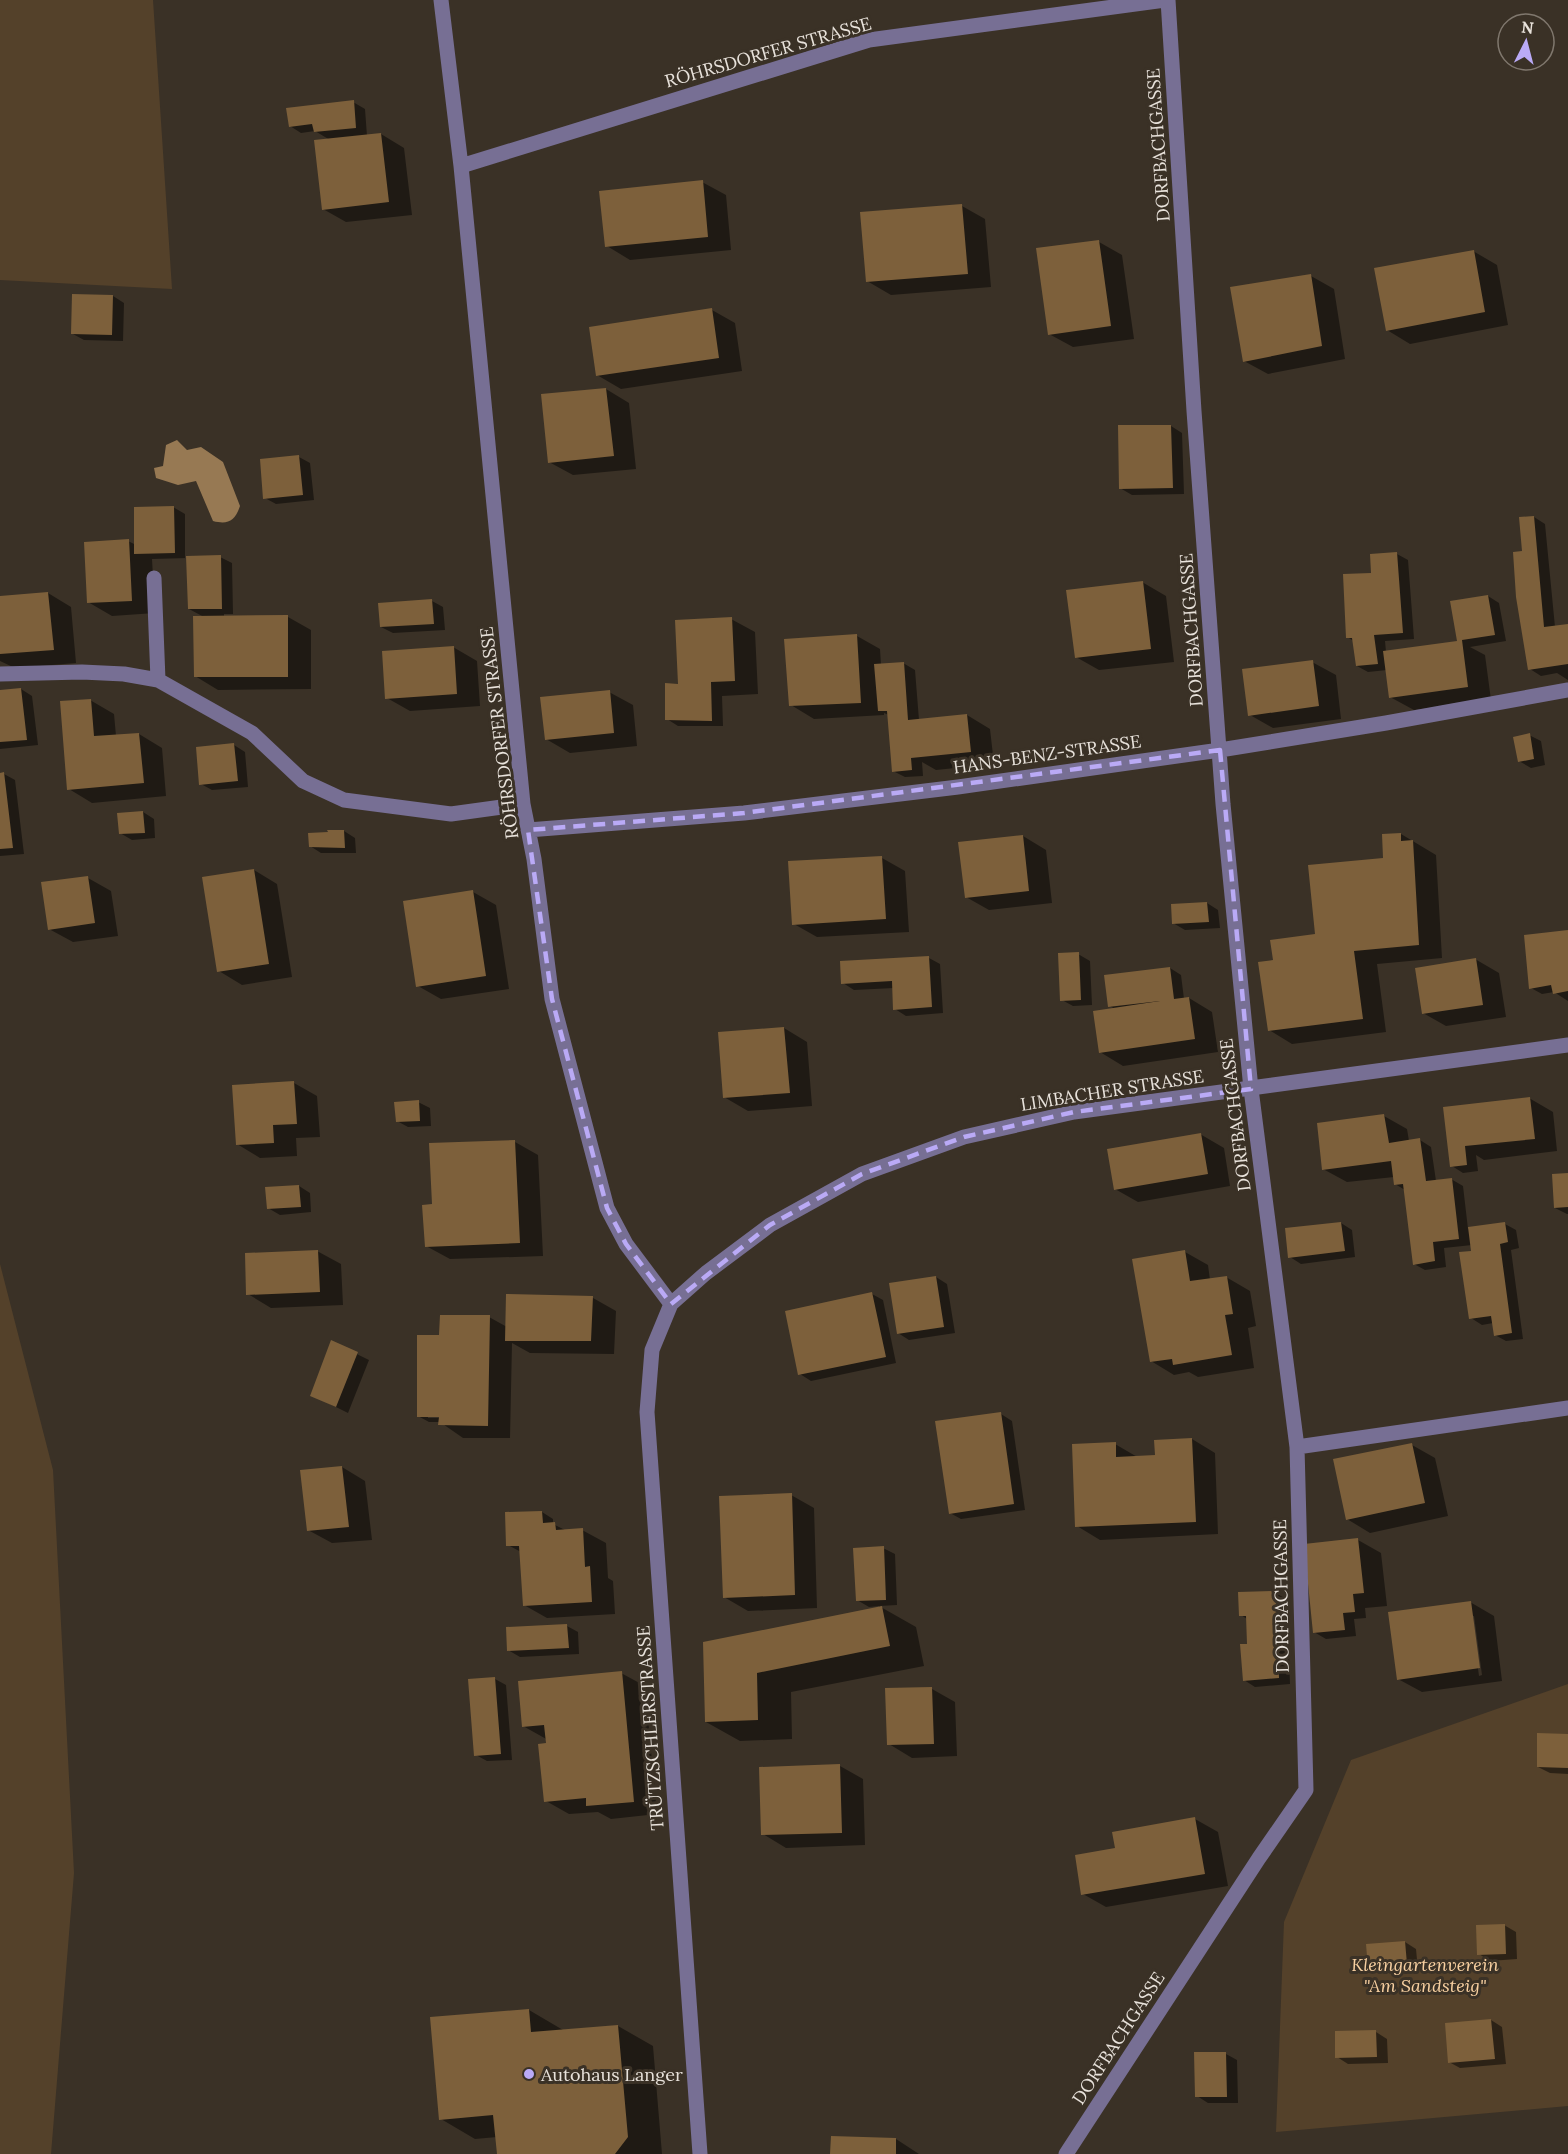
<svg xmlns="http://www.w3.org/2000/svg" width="1568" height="2154" viewBox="0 0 1568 2154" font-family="Lora,serif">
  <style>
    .green { fill: #54412a }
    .water { fill: #977953 }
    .shadow { fill: #0007; fill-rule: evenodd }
    .building { fill: #7d603b }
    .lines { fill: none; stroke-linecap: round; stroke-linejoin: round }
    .minor { stroke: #776f94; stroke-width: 15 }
    .marked { fill: none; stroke: #baaaf6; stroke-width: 4.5; stroke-dasharray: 12 8; stroke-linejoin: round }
    .poi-dot { fill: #baaaf6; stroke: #3a3126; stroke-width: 2 }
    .labels { text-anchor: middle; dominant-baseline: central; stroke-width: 6; stroke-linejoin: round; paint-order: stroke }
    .street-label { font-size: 18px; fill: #e8e2db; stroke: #3a3126 }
    .park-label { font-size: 18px; font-style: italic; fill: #f8d0a1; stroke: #3a3126 }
    .poi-label { font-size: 18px; fill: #e8e2db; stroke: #3a3126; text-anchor: start }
  </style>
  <rect width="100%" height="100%" fill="#3a3126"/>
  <path class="green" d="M 0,0 L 153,0 L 172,289 L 0,280 Z
    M 0,1264 L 53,1470 L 74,1873 L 51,2154 L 0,2154 Z
    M 1568,1684 L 1568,2106 L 1276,2132 L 1284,1922 L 1351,1760 Z"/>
  <path class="water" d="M 177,440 L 187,450 L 201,447 L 223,462 L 240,506 C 235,521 228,525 213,521 L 196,481 L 178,485 L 156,478 L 154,468 L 163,466 L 166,445 Z"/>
  <path class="shadow" d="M 353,102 L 365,109 L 367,136 L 381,134 L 404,148 L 412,215 L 346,222 L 323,209 L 330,140 L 315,131 L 301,133 L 290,126 Z
    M 702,182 L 726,195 L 731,250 L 630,260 L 607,246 Z
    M 962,206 L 985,219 L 991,287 L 891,295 L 867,281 Z
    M 1099,242 L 1122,255 L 1134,339 L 1073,347 L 1049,334 Z
    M 1473,251 L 1497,265 L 1508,325 L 1410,344 L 1387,330 Z
    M 1311,276 L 1334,289 L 1345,359 L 1268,374 L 1244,361 Z
    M 113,296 L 124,303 L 123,341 L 84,340 L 73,334 Z
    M 712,310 L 735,323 L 742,371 L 621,389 L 597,375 Z
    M 606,389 L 629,403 L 636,469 L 573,475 L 549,462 Z
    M 1120,426 L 1171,426 L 1182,433 L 1184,494 L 1132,495 L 1120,488 Z
    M 299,457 L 310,463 L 314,500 L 276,504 L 265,498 Z
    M 173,507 L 185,514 L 185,558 L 220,557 L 232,563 L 233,614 L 224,614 L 224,617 L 288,617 L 311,630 L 311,689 L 218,690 L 195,676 L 204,617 L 189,609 L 188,558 L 152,559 L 155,613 L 112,616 L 88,602 L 128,541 L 136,545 Z
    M 1534,517 L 1545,524 L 1555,627 L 1568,625 L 1568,680 L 1557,673 L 1541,676 L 1530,669 L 1521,519 Z
    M 1397,554 L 1408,560 L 1414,639 L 1385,641 L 1386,652 L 1459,642 L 1488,596 L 1499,603 L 1506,641 L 1470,647 L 1485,655 L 1491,700 L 1414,710 L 1390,697 L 1387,670 L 1368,672 L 1357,666 L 1354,641 L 1347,637 L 1373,575 Z
    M 1142,582 L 1166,596 L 1174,662 L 1099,670 L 1076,657 Z
    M 48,593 L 71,607 L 76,663 L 15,668 L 0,661 L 0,598 Z
    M 432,601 L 443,607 L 445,630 L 393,633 L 381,627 Z
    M 731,619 L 755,632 L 758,694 L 722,696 L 723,726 L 678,726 L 667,719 L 680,685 Z
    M 857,636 L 880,649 L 881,665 L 903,663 L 915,670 L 919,720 L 967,715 L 990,729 L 994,764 L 936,770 L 922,762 L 923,776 L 905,777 L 893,771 L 889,715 L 884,713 L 884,715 L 814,719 L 791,705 Z
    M 453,647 L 477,661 L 480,706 L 410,711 L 387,698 Z
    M 1312,662 L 1336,675 L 1341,719 L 1273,728 L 1250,715 Z
    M 21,689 L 32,696 L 38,745 L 0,749 L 0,691 Z
    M 609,692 L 633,705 L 637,746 L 570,753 L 546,739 Z
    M 90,700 L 114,714 L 116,736 L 139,734 L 162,748 L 166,796 L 92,803 L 69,789 Z
    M 1529,735 L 1541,741 L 1545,765 L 1531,768 L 1519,761 Z
    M 234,745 L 245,752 L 248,787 L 212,790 L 201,784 Z
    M 0,774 L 4,774 L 15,780 L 24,854 L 0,856 Z
    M 143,812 L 154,819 L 155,838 L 132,840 L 120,833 Z
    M 344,831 L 355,838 L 356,853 L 321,853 L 310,846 Z
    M 1401,834 L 1436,855 L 1442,958 L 1377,964 L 1386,1032 L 1292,1044 L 1269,1030 L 1274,961 L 1316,935 L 1385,859 Z
    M 1023,836 L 1046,850 L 1052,903 L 989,910 L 966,897 Z
    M 882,858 L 905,871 L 909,932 L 817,937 L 794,924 Z
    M 254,870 L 277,884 L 292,977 L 242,985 L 219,971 Z
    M 88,878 L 111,891 L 118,936 L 73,942 L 49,929 Z
    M 473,892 L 496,905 L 509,989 L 441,999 L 418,986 Z
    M 1207,903 L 1218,910 L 1220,928 L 1185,930 L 1173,923 Z
    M 1568,931 L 1568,1001 L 1554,992 L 1542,994 L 1531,988 Z
    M 1078,954 L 1090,961 L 1092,1005 L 1073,1006 L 1062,1000 Z
    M 929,958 L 940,964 L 943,1013 L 906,1016 L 895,1009 L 894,988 L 854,990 L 843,983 Z
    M 1475,959 L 1499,973 L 1506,1017 L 1446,1026 L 1423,1013 Z
    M 1170,968 L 1181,975 L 1184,999 L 1189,998 L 1212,1012 L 1218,1052 L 1123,1066 L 1100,1052 L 1115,1009 L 1110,1006 Z
    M 784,1028 L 807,1042 L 812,1106 L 748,1111 L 724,1097 Z
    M 294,1083 L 317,1096 L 320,1137 L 296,1138 L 297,1156 L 260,1158 L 237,1144 Z
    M 1529,1098 L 1553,1112 L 1557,1151 L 1484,1160 L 1476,1155 L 1478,1171 L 1463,1173 L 1452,1166 L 1445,1108 Z
    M 418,1102 L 430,1108 L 431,1126 L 408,1127 L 397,1121 Z
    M 1384,1116 L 1407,1129 L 1409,1141 L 1420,1140 L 1431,1147 L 1436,1181 L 1451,1179 L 1463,1186 L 1468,1229 L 1505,1224 L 1516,1230 L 1519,1248 L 1511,1250 L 1523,1339 L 1506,1341 L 1495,1335 L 1493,1323 L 1482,1325 L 1471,1318 L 1472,1245 L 1444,1248 L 1446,1267 L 1425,1270 L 1414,1264 L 1405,1190 L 1395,1184 L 1394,1177 L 1347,1182 L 1323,1169 Z
    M 1200,1134 L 1224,1148 L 1230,1186 L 1138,1202 L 1115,1189 Z
    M 515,1142 L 538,1155 L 543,1256 L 450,1259 L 426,1246 L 434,1205 Z
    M 1568,1175 L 1568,1214 L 1567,1214 L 1555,1208 Z
    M 299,1186 L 310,1193 L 311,1212 L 280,1215 L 268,1208 Z
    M 1341,1223 L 1352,1230 L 1355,1257 L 1301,1264 L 1290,1257 Z
    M 317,1251 L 341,1264 L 343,1305 L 271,1308 L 248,1294 Z
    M 1185,1252 L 1208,1265 L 1210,1280 L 1226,1277 L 1250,1291 L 1256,1326 L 1248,1328 L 1254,1368 L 1198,1377 L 1189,1372 L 1174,1375 L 1151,1361 Z
    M 936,1277 L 947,1284 L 955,1333 L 909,1340 L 898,1333 Z
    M 872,1294 L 883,1300 L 896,1363 L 811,1381 L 800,1374 Z
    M 593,1298 L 616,1311 L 614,1354 L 530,1353 L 512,1343 L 510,1438 L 463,1438 L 440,1422 L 429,1422 L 418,1416 L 489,1317 L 507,1327 ZM 428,1415 L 446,1415 L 446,1418 L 428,1418 Z
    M 332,1342 L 369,1360 L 348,1413 L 312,1395 Z
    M 1001,1414 L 1012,1421 L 1025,1510 L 961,1519 L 950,1513 Z
    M 1192,1439 L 1215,1453 L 1218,1534 L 1100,1540 L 1077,1526 L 1115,1444 L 1139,1458 L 1156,1457 Z
    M 1412,1445 L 1435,1458 L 1448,1516 L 1370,1533 L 1347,1519 Z
    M 342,1467 L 365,1481 L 372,1540 L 332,1543 L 308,1530 Z
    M 791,1495 L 814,1508 L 817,1608 L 748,1611 L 724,1597 Z
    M 542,1512 L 553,1519 L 553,1524 L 567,1531 L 582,1530 L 606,1543 L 608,1578 L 613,1581 L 615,1614 L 547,1618 L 524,1605 L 521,1552 L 508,1545 Z
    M 1358,1540 L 1381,1553 L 1387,1606 L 1365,1608 L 1366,1618 L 1354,1619 L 1356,1636 L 1326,1639 L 1314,1632 Z
    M 883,1548 L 895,1554 L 897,1605 L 879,1606 L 916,1627 L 924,1666 L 791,1692 L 792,1739 L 740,1741 L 706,1722 L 705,1643 L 879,1608 L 879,1606 L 869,1607 L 857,1600 Z
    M 1275,1593 L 1287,1599 L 1290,1684 L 1255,1687 L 1244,1680 L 1248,1645 L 1247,1619 L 1241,1615 Z
    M 1470,1602 L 1494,1616 L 1502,1681 L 1422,1692 L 1398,1679 ZM 1471,1616 L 1474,1616 L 1482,1675 L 1479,1676 Z
    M 567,1626 L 578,1632 L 579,1654 L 520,1657 L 508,1650 Z
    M 621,1673 L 645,1686 L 657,1814 L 611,1819 L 598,1812 L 569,1814 L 546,1801 L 548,1740 L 523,1726 Z
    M 495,1679 L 506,1685 L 512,1760 L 487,1761 L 476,1755 Z
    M 932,1689 L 955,1702 L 957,1756 L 912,1758 L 889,1744 Z
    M 1568,1735 L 1568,1774 L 1550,1773 L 1538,1767 Z
    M 840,1766 L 863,1779 L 865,1845 L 786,1848 L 763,1834 Z
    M 1195,1819 L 1218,1832 L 1228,1886 L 1106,1907 L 1083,1894 L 1116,1849 Z
    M 1504,1925 L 1516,1932 L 1517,1959 L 1490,1961 L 1479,1954 Z
    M 1405,1942 L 1416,1949 L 1418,1970 L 1381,1973 L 1370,1967 L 1368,1946 Z
    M 529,2010 L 563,2030 L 618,2026 L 653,2046 L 662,2154 L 498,2154 L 497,2137 L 475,2139 L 441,2119 Z
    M 1491,2020 L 1502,2027 L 1506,2064 L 1460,2068 L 1449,2062 Z
    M 1376,2032 L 1387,2039 L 1388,2063 L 1348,2064 L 1337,2057 Z
    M 1226,2054 L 1237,2060 L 1238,2103 L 1208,2103 L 1197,2096 Z
    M 896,2139 L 919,2154 L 832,2154 Z"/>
  <path class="building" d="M 354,100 L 356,128 L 314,132 L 312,124 L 289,127 L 286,108 Z
    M 381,133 L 389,202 L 322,210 L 314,140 Z
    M 703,180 L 708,237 L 605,247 L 599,191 Z
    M 962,204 L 968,274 L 866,282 L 860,212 Z
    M 1099,240 L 1111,326 L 1048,335 L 1036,248 Z
    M 1474,250 L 1485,312 L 1386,331 L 1374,268 Z
    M 1311,274 L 1322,346 L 1243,362 L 1230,287 Z
    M 72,294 L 113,295 L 112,335 L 71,334 Z
    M 712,308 L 719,358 L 596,376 L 589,327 Z
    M 606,388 L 614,456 L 548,463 L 541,394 Z
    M 1118,425 L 1171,425 L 1173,488 L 1119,489 Z
    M 299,455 L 303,495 L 263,499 L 260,459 Z
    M 174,506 L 175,553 L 134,554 L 134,507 Z
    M 1534,516 L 1544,627 L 1568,624 L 1568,664 L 1528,670 L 1516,597 L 1513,552 L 1522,551 L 1519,517 Z
    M 129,539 L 132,601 L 87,603 L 84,542 Z
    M 1397,552 L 1403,633 L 1374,635 L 1378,664 L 1356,666 L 1352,638 L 1346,638 L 1343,574 L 1371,573 L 1370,554 Z
    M 221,555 L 222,609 L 188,609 L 186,556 Z
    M 1143,581 L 1151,649 L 1075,658 L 1066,590 Z
    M 48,592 L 54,650 L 0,654 L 0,596 Z
    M 1488,595 L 1495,635 L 1462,640 L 1468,687 L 1389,698 L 1383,651 L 1457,641 L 1450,601 Z
    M 432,599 L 434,624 L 380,627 L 378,603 Z
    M 288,615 L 288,677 L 194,677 L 193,616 Z
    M 732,617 L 735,681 L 711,682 L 712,721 L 665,720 L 665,683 L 678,684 L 675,620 Z
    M 857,634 L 861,703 L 789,706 L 784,639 Z
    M 454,646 L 457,694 L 385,699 L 382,651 Z
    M 1313,660 L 1319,706 L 1248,716 L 1242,669 Z
    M 904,662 L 908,720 L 967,714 L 971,752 L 911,758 L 912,770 L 892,772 L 887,711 L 878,711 L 874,664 Z
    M 21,688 L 27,740 L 0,742 L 0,690 Z
    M 610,690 L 614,733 L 545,740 L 540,697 Z
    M 91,699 L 94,736 L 139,733 L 144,783 L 67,790 L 60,701 Z
    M 1530,733 L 1534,759 L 1518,762 L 1513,737 Z
    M 234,743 L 238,781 L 199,785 L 196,747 Z
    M 4,772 L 13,848 L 0,849 L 0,773 Z
    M 143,811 L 145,833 L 119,834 L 117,813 Z
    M 327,830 L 344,830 L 345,848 L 309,847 L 308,833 L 328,832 Z
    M 1401,833 L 1401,841 L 1413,840 L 1419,945 L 1354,951 L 1363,1019 L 1268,1031 L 1258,962 L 1273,960 L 1270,940 L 1315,934 L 1308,865 L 1383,858 L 1382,834 Z
    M 1023,835 L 1029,891 L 965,898 L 958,842 Z
    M 882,856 L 886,919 L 792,925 L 788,861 Z
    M 254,869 L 269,964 L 217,972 L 202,877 Z
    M 88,876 L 95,923 L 48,930 L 41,882 Z
    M 473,890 L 486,976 L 416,987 L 403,901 Z
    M 1207,902 L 1209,922 L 1172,924 L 1171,904 Z
    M 1568,930 L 1568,991 L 1553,994 L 1551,985 L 1529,989 L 1524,935 Z
    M 1079,952 L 1081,1000 L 1060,1001 L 1058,953 Z
    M 929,956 L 932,1007 L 893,1010 L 892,981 L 841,984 L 840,961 Z
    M 1476,958 L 1483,1005 L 1422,1014 L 1415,968 Z
    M 1170,967 L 1174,999 L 1189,997 L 1195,1039 L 1099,1053 L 1093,1011 L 1160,1001 L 1108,1007 L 1104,975 Z
    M 784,1027 L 790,1093 L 723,1098 L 718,1032 Z
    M 294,1081 L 297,1124 L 273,1125 L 274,1143 L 236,1145 L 232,1085 Z
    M 1530,1097 L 1535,1139 L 1465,1146 L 1467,1165 L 1450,1167 L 1443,1107 Z
    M 419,1100 L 420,1121 L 396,1122 L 394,1102 Z
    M 1384,1114 L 1389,1143 L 1420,1138 L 1426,1181 L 1452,1178 L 1459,1239 L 1433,1242 L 1435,1261 L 1413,1265 L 1403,1184 L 1394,1185 L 1391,1161 L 1322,1170 L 1317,1123 Z
    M 1201,1133 L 1208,1174 L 1114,1190 L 1107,1149 Z
    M 515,1140 L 520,1243 L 425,1247 L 422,1205 L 432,1204 L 429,1143 Z
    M 1568,1173 L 1568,1207 L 1554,1208 L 1552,1174 Z
    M 299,1185 L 301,1207 L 267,1209 L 265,1187 Z
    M 1341,1222 L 1345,1251 L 1288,1258 L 1285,1228 Z
    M 1505,1222 L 1508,1242 L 1500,1244 L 1512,1333 L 1494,1336 L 1491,1316 L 1469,1319 L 1459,1252 L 1471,1251 L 1468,1227 Z
    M 318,1250 L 320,1292 L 246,1295 L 245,1253 Z
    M 1185,1250 L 1190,1281 L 1227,1276 L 1233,1314 L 1225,1315 L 1232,1355 L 1173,1365 L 1172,1359 L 1150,1362 L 1132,1259 Z
    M 936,1276 L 944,1327 L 897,1334 L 889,1283 Z
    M 872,1292 L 886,1357 L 798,1375 L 785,1311 Z
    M 506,1294 L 593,1296 L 591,1341 L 505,1341 Z
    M 440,1315 L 490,1315 L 488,1426 L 438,1425 L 439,1417 L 417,1417 L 417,1335 L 439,1335 Z
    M 331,1340 L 358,1352 L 336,1407 L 310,1396 Z
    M 1001,1412 L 1014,1504 L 949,1514 L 935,1421 Z
    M 1192,1438 L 1196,1522 L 1075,1527 L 1072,1444 L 1116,1442 L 1116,1457 L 1155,1455 L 1154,1440 Z
    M 1412,1443 L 1425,1503 L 1346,1520 L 1333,1459 Z
    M 342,1466 L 349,1527 L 307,1531 L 300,1470 Z
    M 792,1493 L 795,1595 L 723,1598 L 719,1496 Z
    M 542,1511 L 543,1523 L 555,1522 L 556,1530 L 583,1528 L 585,1567 L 590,1566 L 592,1602 L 523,1606 L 519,1546 L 506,1546 L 505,1512 Z
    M 1358,1538 L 1364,1593 L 1353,1594 L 1355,1612 L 1343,1613 L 1345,1630 L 1313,1633 L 1304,1544 Z
    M 884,1546 L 886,1600 L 856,1601 L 853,1548 Z
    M 1276,1591 L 1279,1678 L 1243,1681 L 1240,1644 L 1247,1644 L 1246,1616 L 1239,1616 L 1238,1592 Z
    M 1471,1601 L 1480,1668 L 1397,1680 L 1388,1612 Z
    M 882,1606 L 890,1646 L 757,1673 L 758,1720 L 705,1722 L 703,1642 Z
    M 567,1624 L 569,1648 L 507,1651 L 506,1627 Z
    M 622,1671 L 634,1802 L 586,1806 L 586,1798 L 544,1802 L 538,1744 L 546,1743 L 544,1725 L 522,1727 L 518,1681 Z
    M 495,1677 L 501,1754 L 474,1756 L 468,1679 Z
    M 932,1687 L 934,1744 L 887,1745 L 885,1688 Z
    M 1537,1733 L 1568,1734 L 1568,1768 L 1537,1767 Z
    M 840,1764 L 842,1833 L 761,1835 L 759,1767 Z
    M 1195,1817 L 1205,1874 L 1081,1895 L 1075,1855 L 1115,1848 L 1112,1832 Z
    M 1505,1924 L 1506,1954 L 1477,1955 L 1476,1925 Z
    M 1405,1941 L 1407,1964 L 1368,1968 L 1366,1944 Z
    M 529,2009 L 531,2032 L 618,2025 L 628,2137 L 615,2154 L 497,2154 L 493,2115 L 439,2120 L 430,2017 Z
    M 1491,2019 L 1495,2059 L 1448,2063 L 1445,2023 Z
    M 1376,2030 L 1377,2057 L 1335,2058 L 1335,2031 Z
    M 1194,2052 L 1226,2052 L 1227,2097 L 1195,2097 Z
    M 831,2136 L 896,2138 L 896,2154 L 830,2154 Z"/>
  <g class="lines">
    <path class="minor" d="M 441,0 L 461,166 L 523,804 L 534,859 L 552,999 L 607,1208 L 626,1244 L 671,1304
      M 461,166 L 869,40 L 1165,0
      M 154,578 L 158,680
      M 0,674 L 82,672 L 124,674 L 158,680 L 252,733 L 303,781 L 344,800 L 451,814 L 523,804
      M 528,830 L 744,813 L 958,787 L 1220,750 L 1386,723 L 1568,690
      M 1297,1447 L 1568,1408
      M 700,2154 L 647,1412 L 652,1350 L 671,1304 L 706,1273 L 770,1225 L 862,1174 L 964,1137 L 1074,1112 L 1568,1045
      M 1066,2154 L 1259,1858 L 1306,1790 L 1297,1447 L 1251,1089 L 1223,804 L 1194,411 L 1168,0"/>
  </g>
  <path class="marked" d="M 1220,750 L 1251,1089 L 1074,1112 L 964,1137 L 862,1174 L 770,1225 L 671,1304 L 626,1244 L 607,1208 L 552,999 L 528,830 L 744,813 Z"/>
  <circle class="poi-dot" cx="529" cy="2074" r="6"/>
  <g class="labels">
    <g class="street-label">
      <text transform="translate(768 52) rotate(-16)">RÖHRSDORFER STRASSE</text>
      <text transform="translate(1158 145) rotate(-94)">DORFBACHGASSE</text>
      <text transform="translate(1191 630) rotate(-94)">DORFBACHGASSE</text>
      <text transform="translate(499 733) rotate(-97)">RÖHRSDORFER STRASSE</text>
      <text transform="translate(1047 754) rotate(-8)">HANS-BENZ-STRASSE</text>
      <text transform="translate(1112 1090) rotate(-9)">LIMBACHER STRASSE</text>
      <text transform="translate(1235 1115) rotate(-97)">DORFBACHGASSE</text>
      <text transform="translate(1281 1596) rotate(-91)">DORFBACHGASSE</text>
      <text transform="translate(650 1728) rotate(-94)">TRÜTZSCHLERSTRASSE</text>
      <text transform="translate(1118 2038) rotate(-57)">DORFBACHGASSE</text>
    </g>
    <g class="park-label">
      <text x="1425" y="1964">Kleingartenverein<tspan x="1425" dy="21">"Am Sandsteig"</tspan></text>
    </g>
    <g class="poi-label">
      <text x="541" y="2074">Autohaus Langer</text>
    </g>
  </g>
  <g transform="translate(1526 42) rotate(6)"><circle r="28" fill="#3a3126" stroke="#80786e" stroke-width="1.5"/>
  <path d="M0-4.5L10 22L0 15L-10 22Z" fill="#baaaf6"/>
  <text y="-9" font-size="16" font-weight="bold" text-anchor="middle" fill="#e8e2db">N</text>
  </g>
</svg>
